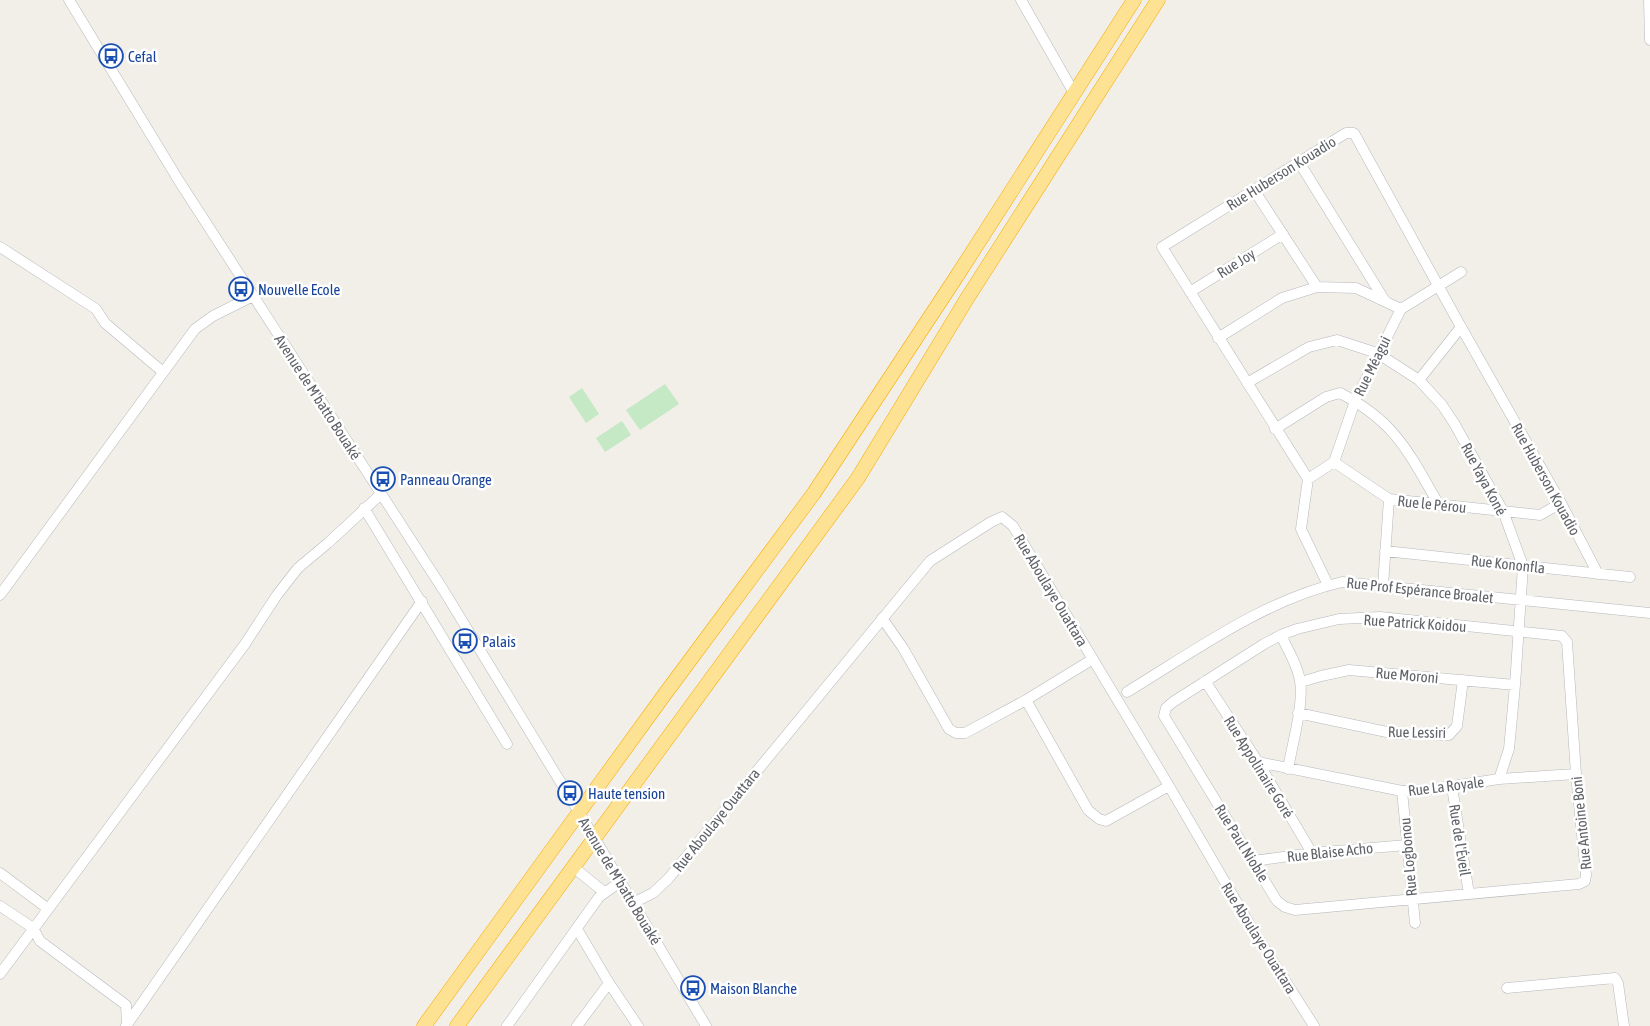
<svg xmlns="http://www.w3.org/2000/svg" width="1650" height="1026" viewBox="0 0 1650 1026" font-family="'Asap Condensed',sans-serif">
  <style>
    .garden { fill: #c5e8c5 }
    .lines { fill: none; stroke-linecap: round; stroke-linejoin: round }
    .minor-casing { stroke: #b5b8bc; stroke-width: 11 }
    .highway-casing { stroke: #f9ab00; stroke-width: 15 }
    .minor { stroke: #fff; stroke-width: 10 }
    .highway { stroke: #fde293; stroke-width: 14 }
    .labels { text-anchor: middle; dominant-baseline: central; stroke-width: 5; stroke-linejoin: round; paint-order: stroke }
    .transit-label { font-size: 15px; fill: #164399; stroke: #fff; text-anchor: start }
    .street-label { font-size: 15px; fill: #5f6368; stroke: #fff }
  </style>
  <rect width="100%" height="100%" fill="#f1efe8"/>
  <path class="garden" d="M 665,384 L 679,404 L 640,430 L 626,410 Z
    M 582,388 L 599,414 L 586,423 L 569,397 Z
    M 622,421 L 631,435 L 605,452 L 596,438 Z"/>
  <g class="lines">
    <g class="minor-casing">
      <path id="minor" d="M 69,0 L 179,181 L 444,591 L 594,837 L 706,1026
        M 1021,0 L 1074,93
        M 1649,0 L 1650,40
        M 1299,162 L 1385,301
        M 1254,190 L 1317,287
        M 0,247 L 96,309 L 105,323 L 163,372
        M 1190,292 L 1283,234
        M 1218,338 L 1282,298 L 1317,287 L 1356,288 L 1401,309
        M 1419,380 L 1461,327
        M 1247,383 L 1309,347 L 1337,340 L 1377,353 L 1419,380 L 1442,405 L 1454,423 L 1503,511 L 1523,566 L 1515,685 L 1509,749 L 1499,779
        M 1275,429 L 1326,397 L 1340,393 C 1396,422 1409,453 1439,505
        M 1334,462 L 1389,499 L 1383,586
        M 1308,479 L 1334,462 L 1355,401 L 1401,309 L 1461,272
        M 1389,499 L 1540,515 L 1561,503
        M 364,508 L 507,744
        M 1385,551 L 1630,577
        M 1328,585 L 1301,529 L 1308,479 L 1162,247 L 1346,133 L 1354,133 L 1461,327 L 1561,503 L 1598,574
        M 0,595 L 195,329 L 213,316 L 253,296
        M 1380,617 L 1562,636 L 1567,642 L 1576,774 L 1586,875 L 1585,881 L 1579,884 L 1295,910 L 1285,907 L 1277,901 L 1164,716 L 1166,708 L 1173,702 L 1264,644 L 1281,635 L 1297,629 L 1339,619 Z
        M 882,618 L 903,648 L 949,729 L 956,733 L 965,733 L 1026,700 L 1088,810 L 1099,819 L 1106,821 L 1169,786
        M 1281,635 C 1287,649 1298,665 1300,681 C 1304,704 1292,745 1288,769
        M 1205,681 L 1258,762 L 1312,853
        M 1301,682 L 1321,676 L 1349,670 L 1515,685
        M 1127,692 C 1196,650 1264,600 1342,582 L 1650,613
        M 1026,700 L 1093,659
        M 1298,713 L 1396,734 L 1449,735 L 1457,726 L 1463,680
        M 1258,762 L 1402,791 L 1426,790 L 1499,779 L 1576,774
        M 1452,787 L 1469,894
        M 1402,791 L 1415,923
        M 1253,861 L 1312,853 L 1407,845
        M 572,866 L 604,892
        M 0,873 L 47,908
        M 633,903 L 653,893 L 668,879 L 930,561 L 991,522 L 1002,517 L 1013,526 L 1169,786 L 1253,930 L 1314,1026
        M 0,906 L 33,928 L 40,941 L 126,1005 L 127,1024
        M 577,929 L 609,983 L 638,1026
        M 0,974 L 245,644 L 277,595 L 298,568 L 328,543 L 381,494
        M 1507,988 L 1615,978 L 1618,983 L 1624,1026
        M 126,1026 L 422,601
        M 507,1026 L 599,897 L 620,882
        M 577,1026 L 609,983"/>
    </g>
    <g class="highway-casing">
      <path id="highway" d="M 424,1026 L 662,698 L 814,493 L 955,279 L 1134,0
        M 457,1026 L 858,478 L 968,297 L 1158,0"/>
    </g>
    <use href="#minor" class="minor"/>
    <use href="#highway" class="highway"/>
  </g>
  <defs>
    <g id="bus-ring" transform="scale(1.25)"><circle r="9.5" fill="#fff" stroke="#1a4fb4" stroke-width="1.5"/><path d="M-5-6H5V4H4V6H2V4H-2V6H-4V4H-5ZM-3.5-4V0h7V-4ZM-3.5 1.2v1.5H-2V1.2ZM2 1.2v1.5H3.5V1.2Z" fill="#1a4fb4"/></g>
  </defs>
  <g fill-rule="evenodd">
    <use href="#bus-ring" x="111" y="56"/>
    <use href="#bus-ring" x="241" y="289"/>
    <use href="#bus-ring" x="383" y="479"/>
    <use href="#bus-ring" x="465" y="641"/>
    <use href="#bus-ring" x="570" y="793"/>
    <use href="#bus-ring" x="693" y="988"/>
  </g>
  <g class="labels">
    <g class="transit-label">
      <text x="128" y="56">Cefal</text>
      <text x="258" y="289">Nouvelle Ecole</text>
      <text x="400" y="479">Panneau Orange</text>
      <text x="482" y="641">Palais</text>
      <text x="588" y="793">Haute tension</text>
      <text x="710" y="988">Maison Blanche</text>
    </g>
    <g class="street-label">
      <text transform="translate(1281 173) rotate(-32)">Rue Huberson Kouadio</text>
      <text transform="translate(1236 263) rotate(-32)">Rue Joy</text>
      <text transform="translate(1372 366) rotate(-64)">Rue Méagui</text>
      <text transform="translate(318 397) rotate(57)">Avenue de M'batto Bouaké</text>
      <text transform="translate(1484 479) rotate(62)">Rue Yaya Koné</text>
      <text transform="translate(1546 479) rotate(61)">Rue Huberson Kouadio</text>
      <text transform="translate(1432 504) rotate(6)">Rue le Pérou</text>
      <text transform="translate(1508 564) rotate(6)">Rue Kononfla</text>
      <text transform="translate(1051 590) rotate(59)">Rue Aboulaye Ouattara</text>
      <text transform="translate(1420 590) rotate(6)">Rue Prof Espérance Broalet</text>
      <text transform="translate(1415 623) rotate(4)">Rue Patrick Koidou</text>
      <text transform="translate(1407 675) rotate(5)">Rue Moroni</text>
      <text transform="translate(1417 732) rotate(1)">Rue Lessiri</text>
      <text transform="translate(1259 767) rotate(58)">Rue Appolinaire Goré</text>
      <text transform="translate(1446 786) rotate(-7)">Rue La Royale</text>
      <text transform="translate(716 820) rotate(-51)">Rue Aboulaye Ouattara</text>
      <text transform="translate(1581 823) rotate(-96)">Rue Antoine Boni</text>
      <text transform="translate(1460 840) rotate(81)">Rue de l'Éveil</text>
      <text transform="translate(1242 843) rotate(58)">Rue Paul Nioble</text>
      <text transform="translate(1330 852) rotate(-6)">Rue Blaise Acho</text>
      <text transform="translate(1408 857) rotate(-95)">Rue Logbonou</text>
      <text transform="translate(620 881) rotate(59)">Avenue de M'batto Bouaké</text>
      <text transform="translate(1259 938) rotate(58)">Rue Aboulaye Ouattara</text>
    </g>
  </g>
</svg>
